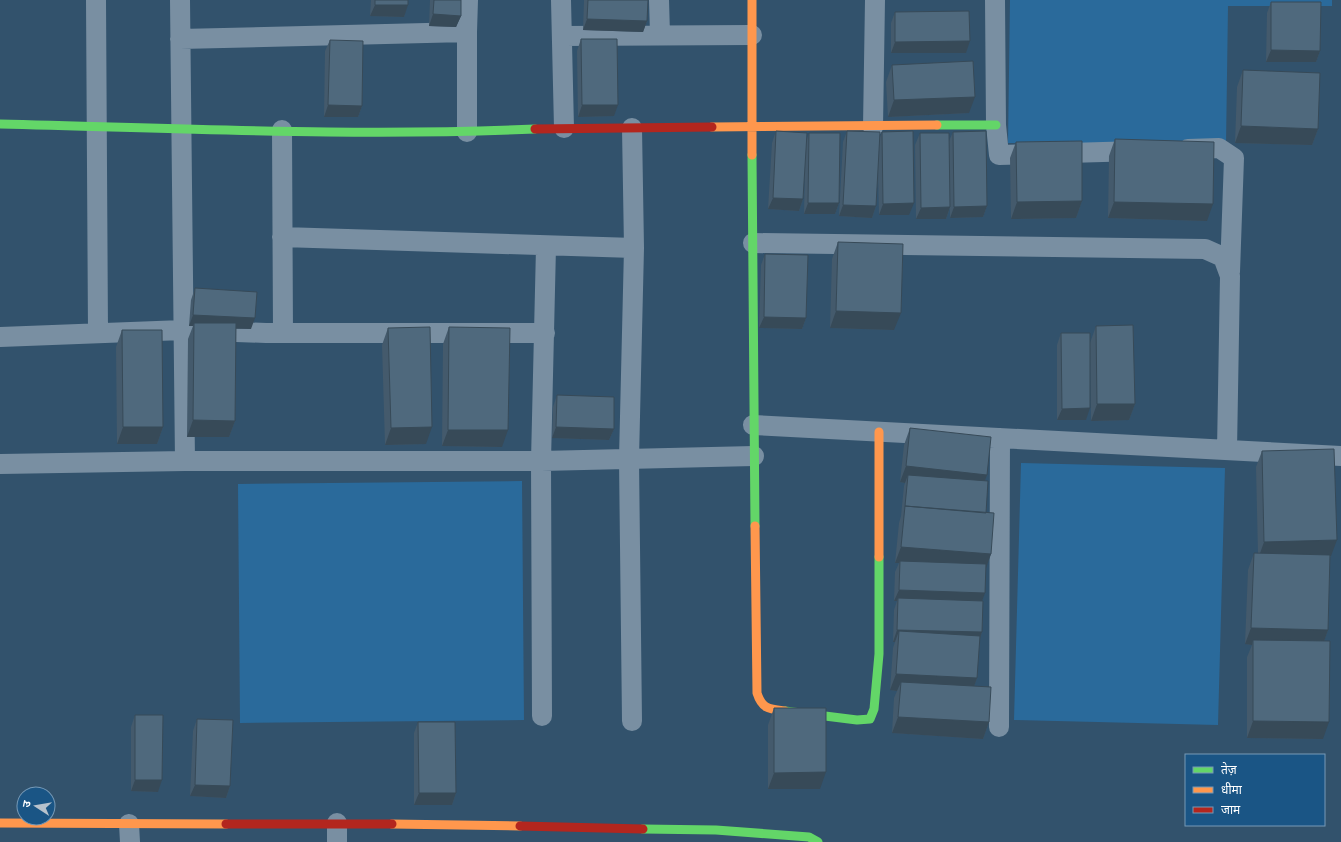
<svg xmlns="http://www.w3.org/2000/svg" width="1341" height="842" viewBox="0 0 1341 842" font-family="'PT Sans','Noto Sans Devanagari',sans-serif">
  <style>
    .green { fill: #2a6a9b }
    .lines { fill: none; stroke-linecap: round; stroke-linejoin: round }
    .street { stroke: #798fa2; stroke-width: 20 }
    .fast { stroke: #63d668; stroke-width: 9 }
    .slow { stroke: #ff974d; stroke-width: 9 }
    .jam { stroke: #b3261e; stroke-width: 9 }
    .wall { fill: #445a6c }
    .shaded-wall { fill: #374a58 }
    .building { fill: #4f697d; stroke: #374a58 }
  </style>
  <rect width="100%" height="100%" fill="#32526c"/>
  <path class="green" d="M 1010,0 L 1332,0 L 1332,6 L 1228,6 L 1226,145 L 1008,143 Z
    M 1021,463 L 1225,468 L 1218,725 L 1014,720 Z
    M 522,481 L 524,720 L 240,723 L 238,484 Z"/>
  <g class="lines">
    <path class="street" d="M 96,0 L 98,333
      M 180,0 L 185,461
      M 561,0 L 564,128
      M 659,0 L 660,34
      M 995,0 L 996,125 L 999,155 L 1138,151
      M 467,32 L 468,0
      M 562,36 L 752,35
      M 180,39 L 467,32 L 467,132
      M 873,127 L 875,0
      M 282,130 L 283,333
      M 1188,149 L 1219,148 L 1234,158 L 1230,272
      M 282,237 L 634,248
      M 753,243 L 1205,249 L 1223,257 L 1230,276 L 1227,450
      M 0,337 L 183,330 L 266,333 L 545,333
      M 753,425 L 1341,456
      M 0,464 L 185,461 L 541,461 L 754,456
      M 542,716 L 541,461 L 546,247
      M 632,721 L 629,459 L 634,248 L 632,128
      M 999,727 L 1000,438
      M 129,824 L 130,842
      M 337,842 L 337,823"/>
    <path class="fast" d="M 0,124 C 178,128 357,137 535,129
      M 937,125 L 996,125
      M 752,155 L 755,526
      M 785,711 L 857,720 L 870,719 L 874,709 L 879,654 L 879,557
      M 643,829 L 716,830 L 809,837 L 818,842"/>
    <path class="slow" d="M 752,0 L 752,155
      M 712,127 L 937,125
      M 879,432 L 879,557
      M 755,526 L 757,693 C 762,709 769,709 785,711
      M 0,823 L 226,824
      M 392,824 L 520,826"/>
    <path class="jam" d="M 535,129 L 712,127
      M 226,824 L 392,824
      M 520,826 L 643,829"/>
  </g>
  <path class="wall" d="M 371,0 L 408,0 L 404,17 L 370,16 Z
    M 430,0 L 461,0 L 461,16 L 456,27 L 429,26 Z
    M 584,0 L 648,0 L 647,21 L 643,32 L 583,30 Z
    M 1271,2 L 1320,51 L 1316,62 L 1266,62 L 1267,13 Z
    M 895,12 L 966,53 L 891,53 L 891,23 Z
    M 581,39 L 614,116 L 578,117 L 577,51 Z
    M 330,40 L 362,106 L 358,117 L 324,117 L 325,51 Z
    M 892,65 L 969,113 L 888,117 L 886,82 Z
    M 1243,70 L 1318,129 L 1312,145 L 1235,143 L 1237,87 Z
    M 776,131 L 806,142 L 809,133 L 839,203 L 835,214 L 804,214 L 805,164 L 803,199 L 799,211 L 768,209 L 772,143 Z
    M 847,131 L 880,137 L 882,132 L 909,215 L 879,215 L 878,172 L 876,206 L 872,218 L 839,216 L 843,142 Z
    M 953,132 L 987,206 L 983,217 L 950,218 L 950,208 L 946,219 L 916,219 L 915,145 L 920,133 L 949,141 Z
    M 1115,139 L 1207,221 L 1108,218 L 1109,156 Z
    M 1016,142 L 1082,201 L 1076,218 L 1011,219 L 1010,158 Z
    M 838,242 L 894,330 L 830,328 L 832,259 Z
    M 765,254 L 806,318 L 802,329 L 759,328 L 761,265 Z
    M 195,288 L 251,329 L 236,329 L 235,421 L 229,437 L 187,437 L 188,339 L 193,326 L 189,326 L 191,300 Z
    M 1096,326 L 1135,404 L 1129,420 L 1091,421 L 1090,348 L 1086,420 L 1057,420 L 1057,345 L 1061,333 L 1090,343 Z
    M 449,327 L 502,447 L 442,446 L 443,344 Z
    M 388,328 L 426,444 L 385,445 L 382,345 Z
    M 122,330 L 163,427 L 157,444 L 117,444 L 116,347 Z
    M 557,395 L 614,429 L 609,440 L 552,438 L 553,407 Z
    M 910,428 L 987,475 L 984,481 L 986,513 L 991,554 L 986,567 L 982,601 L 982,632 L 979,641 L 977,678 L 974,686 L 989,722 L 983,739 L 892,733 L 894,698 L 897,691 L 890,690 L 893,648 L 895,642 L 893,642 L 894,610 L 897,601 L 894,601 L 895,572 L 899,563 L 895,563 L 899,523 L 901,516 L 904,486 L 905,483 L 900,482 L 904,445 Z
    M 1262,451 L 1331,556 L 1330,557 L 1328,630 L 1324,641 L 1323,739 L 1247,738 L 1247,657 L 1252,645 L 1245,644 L 1248,570 L 1254,553 L 1258,554 L 1256,467 Z
    M 774,708 L 820,789 L 768,789 L 768,725 Z
    M 135,715 L 158,792 L 131,791 L 131,727 Z
    M 197,719 L 230,786 L 226,798 L 190,796 L 193,731 Z
    M 418,722 L 456,793 L 452,805 L 414,805 L 414,733 Z"/>
  <path class="shaded-wall" d="M 375,5 L 408,5 L 404,17 L 370,16 Z
    M 433,14 L 461,16 L 456,27 L 429,26 Z
    M 587,19 L 647,21 L 643,32 L 583,30 Z
    M 970,41 L 966,53 L 891,53 L 895,42 Z
    M 1271,50 L 1320,51 L 1316,62 L 1266,62 Z
    M 975,97 L 969,113 L 888,117 L 894,100 Z
    M 328,105 L 362,106 L 358,117 L 324,117 Z
    M 582,105 L 618,105 L 614,116 L 578,117 Z
    M 1241,126 L 1318,129 L 1312,145 L 1235,143 Z
    M 773,198 L 803,199 L 799,211 L 768,209 Z
    M 1082,201 L 1076,218 L 1011,219 L 1017,202 Z
    M 1114,202 L 1213,204 L 1207,221 L 1108,218 Z
    M 808,203 L 839,203 L 835,214 L 804,214 Z
    M 914,203 L 909,215 L 879,215 L 883,204 Z
    M 843,205 L 876,206 L 872,218 L 839,216 Z
    M 987,206 L 983,217 L 950,218 L 954,207 Z
    M 950,207 L 946,219 L 916,219 L 921,208 Z
    M 836,311 L 901,313 L 894,330 L 830,328 Z
    M 193,315 L 255,318 L 251,329 L 194,326 L 194,323 L 193,326 L 189,326 Z
    M 764,317 L 806,318 L 802,329 L 759,328 Z
    M 1097,404 L 1135,404 L 1129,420 L 1091,421 Z
    M 1090,408 L 1086,420 L 1057,420 L 1062,409 Z
    M 193,420 L 235,421 L 229,437 L 187,437 Z
    M 123,427 L 163,427 L 157,444 L 117,444 Z
    M 432,427 L 426,444 L 385,445 L 391,428 Z
    M 556,427 L 614,429 L 609,440 L 552,438 Z
    M 448,430 L 508,430 L 502,447 L 442,446 Z
    M 906,466 L 987,475 L 981,491 L 908,475 L 905,483 L 900,482 Z
    M 1337,540 L 1331,556 L 1258,559 L 1264,542 Z
    M 901,547 L 991,554 L 985,571 L 900,561 L 899,563 L 895,563 Z
    M 899,590 L 985,593 L 981,604 L 898,598 L 897,601 L 894,601 Z
    M 1251,628 L 1328,630 L 1322,647 L 1253,640 L 1252,645 L 1245,644 Z
    M 897,630 L 982,632 L 978,644 L 899,631 L 895,642 L 893,642 Z
    M 896,674 L 977,678 L 971,695 L 901,682 L 897,691 L 890,690 Z
    M 898,717 L 989,722 L 983,739 L 892,733 Z
    M 1253,721 L 1329,722 L 1323,739 L 1247,738 Z
    M 826,772 L 820,789 L 768,789 L 774,773 Z
    M 135,780 L 162,780 L 158,792 L 131,791 Z
    M 195,785 L 230,786 L 226,798 L 190,796 Z
    M 419,793 L 456,793 L 452,805 L 414,805 Z"/>
  <path class="building" d="M 375,0 L 408,0 L 408,5 L 375,5 Z
    M 434,0 L 461,0 L 461,16 L 433,14 Z
    M 588,0 L 648,0 L 647,21 L 587,19 Z
    M 1271,2 L 1321,2 L 1320,51 L 1271,50 Z
    M 969,11 L 970,41 L 895,42 L 895,12 Z
    M 581,39 L 617,39 L 618,105 L 582,105 Z
    M 330,40 L 363,41 L 362,106 L 328,105 Z
    M 973,61 L 975,97 L 894,100 L 892,65 Z
    M 1243,70 L 1320,73 L 1318,129 L 1241,126 Z
    M 776,131 L 807,133 L 803,199 L 773,198 Z
    M 847,131 L 880,132 L 876,206 L 843,205 Z
    M 913,131 L 914,203 L 883,204 L 882,132 Z
    M 986,131 L 987,206 L 954,207 L 953,132 Z
    M 809,133 L 840,133 L 839,203 L 808,203 Z
    M 920,133 L 949,133 L 950,207 L 921,208 Z
    M 1115,139 L 1214,142 L 1213,204 L 1114,202 Z
    M 1082,141 L 1082,201 L 1017,202 L 1016,142 Z
    M 838,242 L 903,244 L 901,313 L 836,311 Z
    M 765,254 L 808,255 L 806,318 L 764,317 Z
    M 195,288 L 257,292 L 255,318 L 193,315 Z
    M 194,323 L 236,323 L 235,421 L 193,420 Z
    M 1133,325 L 1135,404 L 1097,404 L 1096,326 Z
    M 430,327 L 432,427 L 391,428 L 388,328 Z
    M 449,327 L 510,328 L 508,430 L 448,430 Z
    M 122,330 L 162,330 L 163,427 L 123,427 Z
    M 1061,333 L 1090,333 L 1090,408 L 1062,409 Z
    M 557,395 L 614,397 L 614,429 L 556,427 Z
    M 910,428 L 991,437 L 987,475 L 906,466 Z
    M 1334,449 L 1337,540 L 1264,542 L 1262,451 Z
    M 908,475 L 988,481 L 986,513 L 905,506 Z
    M 905,506 L 994,513 L 991,554 L 901,547 Z
    M 1254,553 L 1330,555 L 1328,630 L 1251,628 Z
    M 900,561 L 986,564 L 985,593 L 899,590 Z
    M 898,598 L 983,601 L 982,632 L 897,630 Z
    M 899,631 L 980,636 L 977,678 L 896,674 Z
    M 1253,640 L 1330,641 L 1329,722 L 1253,721 Z
    M 901,682 L 991,687 L 989,722 L 898,717 Z
    M 774,708 L 826,708 L 826,772 L 774,773 Z
    M 135,715 L 163,715 L 162,780 L 135,780 Z
    M 197,719 L 233,720 L 230,786 L 195,785 Z
    M 418,722 L 455,722 L 456,793 L 419,793 Z"/>
  <rect x="1185" y="754" width="140" height="72" fill="#1a5585" stroke="#7699b6"/>
  <rect x="1193" y="767" width="20" height="6" fill="#63d668" stroke="#7699b6"/>
  <text x="1221" y="774" font-size="12" fill="#ffffff">तेज़</text>
  <rect x="1193" y="787" width="20" height="6" fill="#ff974d" stroke="#7699b6"/>
  <text x="1221" y="794" font-size="12" fill="#ffffff">धीमा</text>
  <rect x="1193" y="807" width="20" height="6" fill="#b3261e" stroke="#7699b6"/>
  <text x="1221" y="814" font-size="12" fill="#ffffff">जाम</text>
  <g transform="translate(36 806) rotate(282)"><circle r="19" fill="#1a5585" stroke="#7699b6"/>
  <path d="M0-3L7 15L0 10L-7 15Z" fill="#b7c2cc"/>
  <text y="-6" font-size="11" font-weight="bold" text-anchor="middle" fill="#ffffff">उ</text>
  </g>
</svg>
